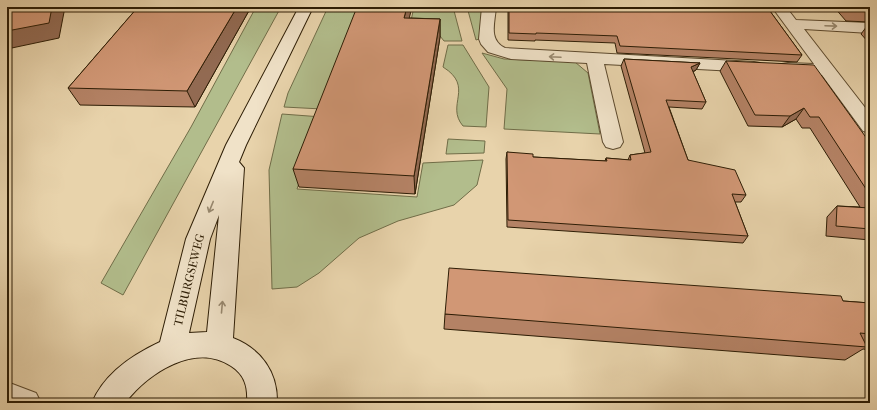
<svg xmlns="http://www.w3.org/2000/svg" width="877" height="410" viewBox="0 0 877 410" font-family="'IM FELL French Canon',serif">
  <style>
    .green { fill: #b2bd8c; stroke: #706d48 }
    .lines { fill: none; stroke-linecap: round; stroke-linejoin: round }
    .minor-casing { stroke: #5c4a2e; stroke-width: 2 }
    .tertiary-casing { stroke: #5c4a2e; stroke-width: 2 }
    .secondary-casing { stroke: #2d1d05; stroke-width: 2 }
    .minor { fill: #f0e2c8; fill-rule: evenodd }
    .tertiary { fill: #f0e2c8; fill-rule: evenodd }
    .secondary { fill: #f0e2c8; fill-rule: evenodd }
    .wall { fill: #b48265; stroke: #2d1d05 }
    .shaded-wall { fill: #926a52; stroke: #2d1d05 }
    .building { fill: #d19775; stroke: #2d1d05 }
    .oneway { stroke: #988970 }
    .labels { text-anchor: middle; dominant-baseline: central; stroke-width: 3.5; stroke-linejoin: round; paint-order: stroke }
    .street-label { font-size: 12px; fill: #2d1d05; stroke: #f0e2c8 }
  </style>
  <rect width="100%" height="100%" fill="#e8d3ab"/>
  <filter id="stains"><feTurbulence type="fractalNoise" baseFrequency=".005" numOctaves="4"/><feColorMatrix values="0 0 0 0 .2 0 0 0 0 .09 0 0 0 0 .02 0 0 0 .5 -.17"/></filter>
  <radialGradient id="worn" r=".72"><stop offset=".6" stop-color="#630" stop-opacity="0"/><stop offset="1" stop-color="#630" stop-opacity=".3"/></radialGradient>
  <path class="green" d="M 256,7 L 281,7 L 123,295 L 101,283 L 191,127 Z
    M 328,7 L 362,7 L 322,109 L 284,107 L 288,93 Z
    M 414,7 L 453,7 L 462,41 L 444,41 L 440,36 L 408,34 Z
    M 467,7 L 482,7 L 479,39 L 476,40 Z
    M 448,45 L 463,45 L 489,87 L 486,127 L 463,126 C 445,105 475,87 443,67 Z
    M 482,53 L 504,59 L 575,62 L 588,73 L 600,134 L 504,129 L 507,89 Z
    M 282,114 L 322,117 L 297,189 L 417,197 L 423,163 L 483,160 L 477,185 L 454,205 L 398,221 L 359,238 L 319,273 L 297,287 L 272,289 L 269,170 Z
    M 448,139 L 485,141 L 484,153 L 446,154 Z"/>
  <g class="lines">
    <g class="minor-casing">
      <path id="minor" d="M 482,7 L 496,7 C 495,22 488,40 505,48 L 754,62 L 760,63 L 762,67 L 760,71 L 754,72 L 604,64 L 623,142 L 620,147 L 613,149 L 606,147 L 603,142 L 587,63 L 511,59 L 488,52 L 481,44 L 479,39 Z
        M 772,7 L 786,7 L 796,20 L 870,23 L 870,33 L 804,29 L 870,114 L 870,133 L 863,131 L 822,75 L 782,72 L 780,68 L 782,64 L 788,63 L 814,64 Z"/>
    </g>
    <g class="tertiary-casing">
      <path id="tertiary" d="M 7,382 L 36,393 L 41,403 L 7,403 Z"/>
    </g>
    <g class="secondary-casing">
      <path id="secondary" d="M 299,7 L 313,7 L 246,145 L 239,162 L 244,168 L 233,338 C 261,349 278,372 277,403 L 247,403 C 248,387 245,375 231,366 C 195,342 148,373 125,403 L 92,403 C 104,374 132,355 160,342 L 186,239 L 226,145 ZM 219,215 L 207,332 L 189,333 L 210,239 Z"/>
    </g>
    <use href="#minor" class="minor"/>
    <use href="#tertiary" class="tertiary"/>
    <use href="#secondary" class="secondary"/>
  </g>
  <path class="wall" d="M 138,7 L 251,7 L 195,107 L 80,105 L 68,88 Z
    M 508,7 L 767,7 L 802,55 L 797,62 L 617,53 L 615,43 L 535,40 L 535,41 L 508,40 Z
    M 834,7 L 870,7 L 870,44 L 861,34 L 870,22 L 846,21 Z
    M 410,18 L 440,19 L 440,37 L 415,194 L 299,187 L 293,169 Z
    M 624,59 L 700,63 L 696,70 L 693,72 L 706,102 L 702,109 L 669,107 L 688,160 L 746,195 L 741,202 L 735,202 L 748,236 L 743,243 L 507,227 L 506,159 L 507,152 L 533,157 L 605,161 L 606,158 L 628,160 L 630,155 L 645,153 L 621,66 Z
    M 726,61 L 870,143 L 870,240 L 826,236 L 827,217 L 837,206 L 860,207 L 810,128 L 802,128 L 796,119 L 782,127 L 748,126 L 720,71 Z
    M 843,301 L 870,303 L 870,350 L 863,349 L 845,360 L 444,329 L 445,314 Z"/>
  <path class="shaded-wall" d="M 52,7 L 65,7 L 59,38 L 7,49 L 7,31 Z
    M 237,7 L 251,7 L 195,107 L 187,91 Z
    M 407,7 L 412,7 L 405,35 L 404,18 Z
    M 440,19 L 440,37 L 415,194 L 414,176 Z
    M 700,63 L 696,70 L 688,74 L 691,67 Z
    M 804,108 L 796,119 L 782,127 L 790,116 Z"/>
  <path class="building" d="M 7,7 L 52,7 L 49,23 L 7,31 Z
    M 138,7 L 237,7 L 187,91 L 68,88 Z
    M 357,7 L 407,7 L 404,18 L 440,19 L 414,176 L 293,169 Z
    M 509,7 L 767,7 L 802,55 L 620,46 L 617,36 L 536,33 L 536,34 L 509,33 Z
    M 624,59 L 700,63 L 691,67 L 706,102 L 666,100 L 688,160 L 735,170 L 746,195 L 732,194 L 748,236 L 508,220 L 507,152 L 533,154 L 533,157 L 607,161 L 606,158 L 631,160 L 630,155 L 651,152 Z
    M 726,61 L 814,65 L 870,143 L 870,195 L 819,117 L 810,117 L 804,108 L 790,116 L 755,115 Z
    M 837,206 L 870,208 L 870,229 L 836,226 Z
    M 449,268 L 841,296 L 843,301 L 870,303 L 870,334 L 860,333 L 867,347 L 445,314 Z"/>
  <defs><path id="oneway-shaft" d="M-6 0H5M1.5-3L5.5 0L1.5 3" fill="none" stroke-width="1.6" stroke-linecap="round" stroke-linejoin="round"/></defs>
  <g class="oneway">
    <use href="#oneway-shaft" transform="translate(831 26) rotate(2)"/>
    <use href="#oneway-shaft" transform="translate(555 57) rotate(-177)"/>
    <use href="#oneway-shaft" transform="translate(211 207) rotate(112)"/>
    <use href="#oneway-shaft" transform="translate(222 307) rotate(-85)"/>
  </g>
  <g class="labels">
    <g class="street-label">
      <text transform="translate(189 280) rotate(-76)">TILBURGSEWEG</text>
    </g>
  </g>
  <rect width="877" height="410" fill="none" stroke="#e8d3ab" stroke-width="24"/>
  <rect x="8" y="8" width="861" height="394" fill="none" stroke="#2d1d05" stroke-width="2"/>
  <rect x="12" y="12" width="853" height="386" fill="none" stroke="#2d1d05"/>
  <rect width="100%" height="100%" filter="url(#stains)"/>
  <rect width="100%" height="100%" fill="url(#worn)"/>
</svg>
